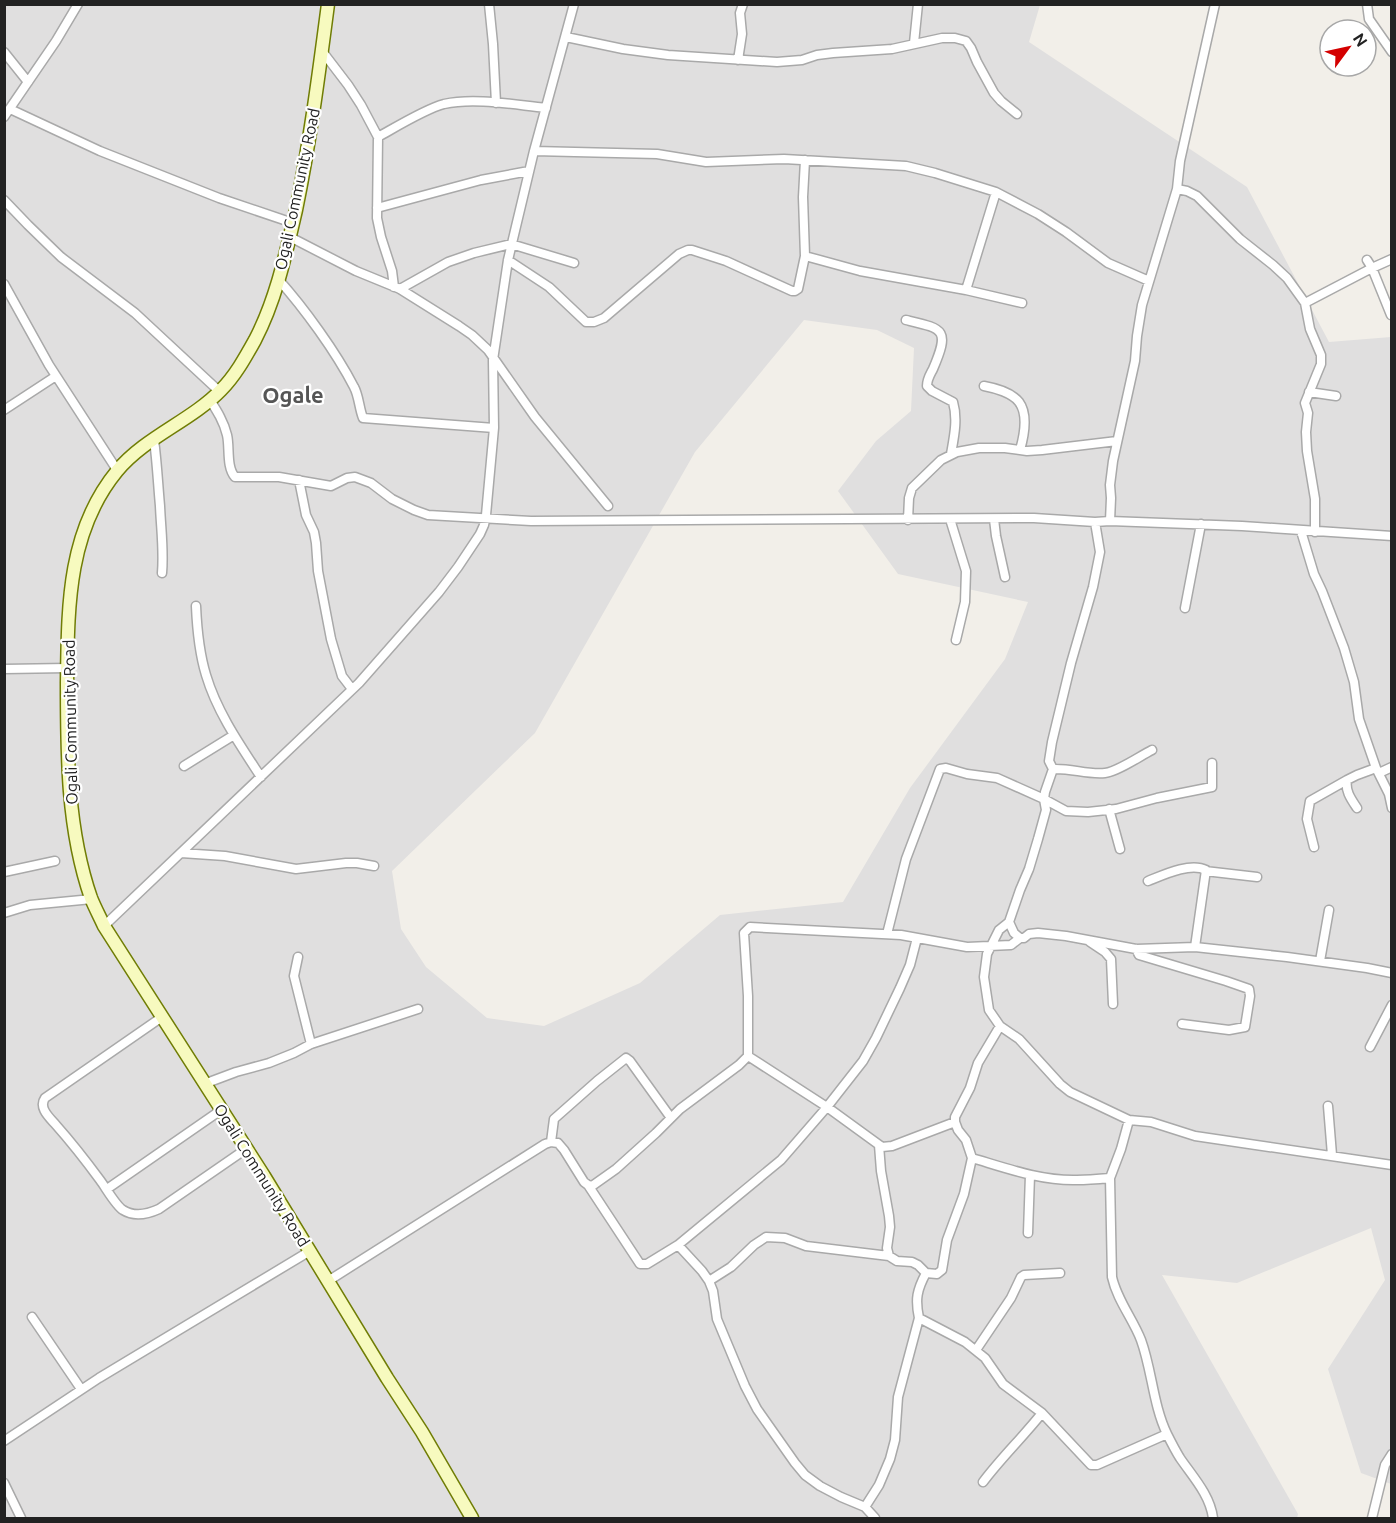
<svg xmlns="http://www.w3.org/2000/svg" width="1396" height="1523" viewBox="0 0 1396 1523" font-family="Ubuntu,sans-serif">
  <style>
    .residential { fill: #e0dfdf; fill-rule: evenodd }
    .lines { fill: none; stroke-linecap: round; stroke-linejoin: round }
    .street-casing { stroke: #a9a9a9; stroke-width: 11 }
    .secondary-casing { stroke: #707d05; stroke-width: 15 }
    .street { stroke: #fff; stroke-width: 8 }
    .secondary { stroke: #f7fabf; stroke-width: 12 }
    .labels { text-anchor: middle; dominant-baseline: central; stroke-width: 4.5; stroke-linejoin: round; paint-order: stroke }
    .street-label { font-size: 16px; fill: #222; stroke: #fff }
    .district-label { font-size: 22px; font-weight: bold; fill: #555; stroke: #fff }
  </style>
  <rect width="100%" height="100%" fill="#f2efe9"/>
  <path class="residential" d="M 5,5 L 1040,5 L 1029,42 L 1247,187 L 1329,342 L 1391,337 L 1391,1484 L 1361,1473 L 1328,1369 L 1385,1280 L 1371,1228 L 1237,1283 L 1162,1275 L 1298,1514 L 1297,1518 L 5,1518 ZM 804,320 L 877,330 L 914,348 L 911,411 L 876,441 L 838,491 L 898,574 L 1028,602 L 1005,659 L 910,788 L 843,902 L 720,915 L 640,983 L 544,1026 L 487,1018 L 426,967 L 401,929 L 392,871 L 535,733 L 695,452 Z"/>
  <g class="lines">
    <g class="street-casing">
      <path id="street" d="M 489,4 L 493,44 L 496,103
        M 1367,4 L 1369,19 L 1392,52
        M 566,37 L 623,49 L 668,55 L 777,62 L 802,60 L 817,55 L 833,53 L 892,49 L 942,38 L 955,38 L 966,41 L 971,48 L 977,62 L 994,93 L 1001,101 L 1017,114
        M 914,43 L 918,4
        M 322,51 L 348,85 L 361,105 L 378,137 L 377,218 L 381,237 L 392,271 L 394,287
        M 4,52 L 28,82
        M 738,60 L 742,34 L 740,13 L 743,4
        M 10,109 L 100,151 L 219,198 L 293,223
        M 4,117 L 56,41 L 78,4
        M 378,137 C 396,127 425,109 444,104 C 475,97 515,105 546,108
        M 534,151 L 657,154 L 706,162 L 784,159 L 906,166 L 935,173 L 996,192 L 1038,214 L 1066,232 L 1108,263 L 1149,281
        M 1177,189 L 1187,191 L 1197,196 L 1240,239 L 1273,265 L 1287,278 L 1305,303 L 1372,268 L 1392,259
        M 4,200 L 28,225 L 61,257 L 135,313 L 220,392
        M 377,208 L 481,180 L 529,171
        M 290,237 L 356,271 L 400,289 L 459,326 L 472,335 L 488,350 L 535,417 L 608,506
        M 805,256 L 860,271 L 966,290 L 1022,303
        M 508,260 L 549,287 L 586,322 L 594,322 L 604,318 L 679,254 L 688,250 L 692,250 L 726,261 L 792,291 L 795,291 L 798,289 L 805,256 L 803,197 L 805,160
        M 1367,260 L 1372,268 L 1391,315
        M 278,279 C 304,308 336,352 354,387 C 359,396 359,408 363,418 L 494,428
        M 4,284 L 49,365 L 117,470
        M 400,289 L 448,262 L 474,253 L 511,244 L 574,263
        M 966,290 L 996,192
        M 1305,303 L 1310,329 L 1321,355 L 1321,364 L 1305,403 L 1308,413 L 1306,432 L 1307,451 L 1315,499 L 1315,532
        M 906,320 C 944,329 950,329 933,369 C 930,375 927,379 927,386 L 932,391 L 953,402 C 958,419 954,437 951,454
        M 984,386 C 995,388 1012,393 1019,402 C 1028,414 1024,436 1020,450
        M 1309,392 L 1336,396
        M 210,400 C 217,411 224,422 227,435 C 230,447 226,467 235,477 L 279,477 L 331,486 L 347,478 L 355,477 L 371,483 L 392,499 L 414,510 L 428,515 L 531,521 L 1034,518 L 1095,522 L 1110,521 L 1242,526 L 1392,536
        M 4,410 L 56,376
        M 154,440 C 157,462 158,484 160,506 C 161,529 164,551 162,573
        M 299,480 L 306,515 L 314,532 L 316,543 L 318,571 L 331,639 L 342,676 L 352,689
        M 950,519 L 966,571 L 965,602 L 956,640
        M 994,519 L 996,536 L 1005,577
        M 908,520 L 909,498 L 912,488 L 941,460 L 957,452 L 979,448 L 1005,448 L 1027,451 L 1042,450 L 1117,441
        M 1110,521 L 1111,498 L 1110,485 L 1113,461 L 1135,361 L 1137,336 L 1142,305 L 1177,189 L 1180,161 L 1215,4
        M 1301,531 L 1314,574 L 1322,591 L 1344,648 L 1354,682 L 1359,719 L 1376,768 L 1389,794 L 1392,808
        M 196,606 C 197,629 199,652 206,675 C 217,712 240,745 261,777
        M 1185,608 L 1201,524
        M 4,669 L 68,668
        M 184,766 L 234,735
        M 1053,769 C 1071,768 1088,775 1105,773 C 1117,772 1140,756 1152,750
        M 1379,773 L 1392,767
        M 1357,808 C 1351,799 1345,791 1347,780 L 1357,775 L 1376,768
        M 1109,809 L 1120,849
        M 1314,847 L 1307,819 L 1310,801 L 1347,780
        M 181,853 L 225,856 L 296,869 L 346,863 L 357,863 L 374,866
        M 1205,871 L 1257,877
        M 4,872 L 55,861
        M 1148,881 C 1163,875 1190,862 1206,870 L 1195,947
        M 4,913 L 30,905 L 92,899
        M 1009,922 L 999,930 L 987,954 L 984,977 L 989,1010 L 1000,1026 L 1019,1039 L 1060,1084 L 1070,1092 L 1129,1120 L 1151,1122 L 1195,1136 L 1392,1165
        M 104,926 L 359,683 L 439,592 L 458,567 L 480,534 L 484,525 L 486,515 L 494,428 L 493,360 L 508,260 L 534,151 L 574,4
        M 887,934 L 906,859 L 940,769 L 946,768 L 967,774 L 997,778 L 1044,799 L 1066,811 L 1088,812 L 1116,809 L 1157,798 L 1212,787 L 1212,763
        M 1020,938 L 1014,933 L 1009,922 L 1020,890 L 1029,869 L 1038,839 L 1046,810 L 1044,799 L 1045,792 L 1053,769 L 1049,761 L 1052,742 L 1071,663 L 1093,587 L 1100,552 L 1095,522
        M 1090,942 L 1105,952 L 1111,959 L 1113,1004
        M 1136,949 L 1139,955 L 1226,981 L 1249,989 L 1250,996 L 1245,1027 L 1229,1030 L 1182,1024
        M 298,957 L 294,976 L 311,1044
        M 1320,961 L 1329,910
        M 162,1017 L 45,1098 C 38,1108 50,1118 56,1125 C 72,1143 86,1161 100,1180 C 106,1188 116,1206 123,1210 C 134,1217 148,1214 159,1209 L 246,1149
        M 1370,1047 L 1392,1005
        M 748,1056 L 827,1107 L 882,1147 L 892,1146 L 955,1122
        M 204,1084 L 236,1072 L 269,1063 L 294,1053 L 311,1044 L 418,1009
        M 1328,1106 L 1332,1155
        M 1129,1120 L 1121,1149 L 1110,1178 L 1112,1277 C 1117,1300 1133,1319 1141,1340 C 1152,1370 1153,1405 1167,1434 C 1171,1442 1175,1450 1180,1458 C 1193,1477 1210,1495 1213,1518
        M 551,1142 L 554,1119 L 597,1081 L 626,1058 L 630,1061 L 671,1118
        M 879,1145 L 881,1171 L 889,1216 L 890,1227 L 887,1248 L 889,1256
        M 972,1158 C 1006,1168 1041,1181 1077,1180 C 1088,1180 1099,1179 1110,1178
        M 588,1185 L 640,1264 L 647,1264 L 678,1245 L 702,1271 L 709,1281 L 713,1291 L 717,1319 L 745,1386 L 757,1409 L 795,1463 L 805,1475 L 820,1486 L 841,1497 L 865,1507 L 875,1518
        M 107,1189 L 221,1110
        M 1028,1233 L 1030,1175
        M 678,1245 L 781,1160 L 827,1107 L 863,1061 L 876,1038 L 900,988 L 910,965 L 917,938
        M 328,1281 L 545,1144 L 551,1142 L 558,1143 L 564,1150 L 584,1182 L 588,1185 L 592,1186 L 616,1169 L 656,1133 L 680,1109 L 739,1065 L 748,1056 L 748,996 L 744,933 L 750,927 L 901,935 L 967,947 L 1011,945 L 1020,938 L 1024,938 L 1029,934 L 1038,933 L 1066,936 L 1136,949 L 1195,947 L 1287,957 L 1367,968 L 1392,973
        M 709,1281 L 731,1267 L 754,1245 L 766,1237 L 785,1238 L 806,1246 L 889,1256 L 897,1261 L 912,1262 L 918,1265 L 926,1273
        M 32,1317 L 81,1389
        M 919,1318 C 915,1299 917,1290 926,1273 L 937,1274 L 942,1270 L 947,1240 L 964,1194 L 972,1158 L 966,1140 L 958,1130 L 955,1122 L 955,1117 L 970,1088 L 978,1063 L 1000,1026
        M 976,1350 L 1011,1298 L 1021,1277 L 1024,1275 L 1060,1273
        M 4,1441 L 99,1378 L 310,1251
        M 983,1482 C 1001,1458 1023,1437 1042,1413
        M 4,1483 L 21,1518
        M 865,1507 L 879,1485 L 890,1459 L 895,1440 L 898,1397 L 919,1318 L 965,1342 L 985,1358 L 1003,1384 L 1042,1413 L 1091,1465 L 1097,1465 L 1167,1434
        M 1372,1518 L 1385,1465 L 1392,1454"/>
    </g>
    <g class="secondary-casing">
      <path id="secondary" d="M 328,4 C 319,73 310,142 296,210 C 286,253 276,300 255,340 C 245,358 235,376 221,390 C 191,421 145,437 117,471 C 67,532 68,608 67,683 C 67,755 67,829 91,898 C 95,908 100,917 104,926 L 264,1176 L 387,1378 L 422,1432 L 472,1518"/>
    </g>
    <use href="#street" class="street"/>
    <use href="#secondary" class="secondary"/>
  </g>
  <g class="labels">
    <g class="street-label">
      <text transform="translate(297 189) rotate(-78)">Ogali Community Road</text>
      <text transform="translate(70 722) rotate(-91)">Ogali Community Road</text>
      <text transform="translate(262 1175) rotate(58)">Ogali Community Road</text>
    </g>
    <g class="district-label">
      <text x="293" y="394">Ogale</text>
    </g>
  </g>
  <rect width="1396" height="1523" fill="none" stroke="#222222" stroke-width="12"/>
  <g transform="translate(1348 48) rotate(57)"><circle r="28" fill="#ffffff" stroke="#a7a7a7" stroke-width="1.5"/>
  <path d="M0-4.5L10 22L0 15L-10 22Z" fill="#d40000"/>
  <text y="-9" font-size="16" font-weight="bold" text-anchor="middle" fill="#222222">N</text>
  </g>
</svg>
